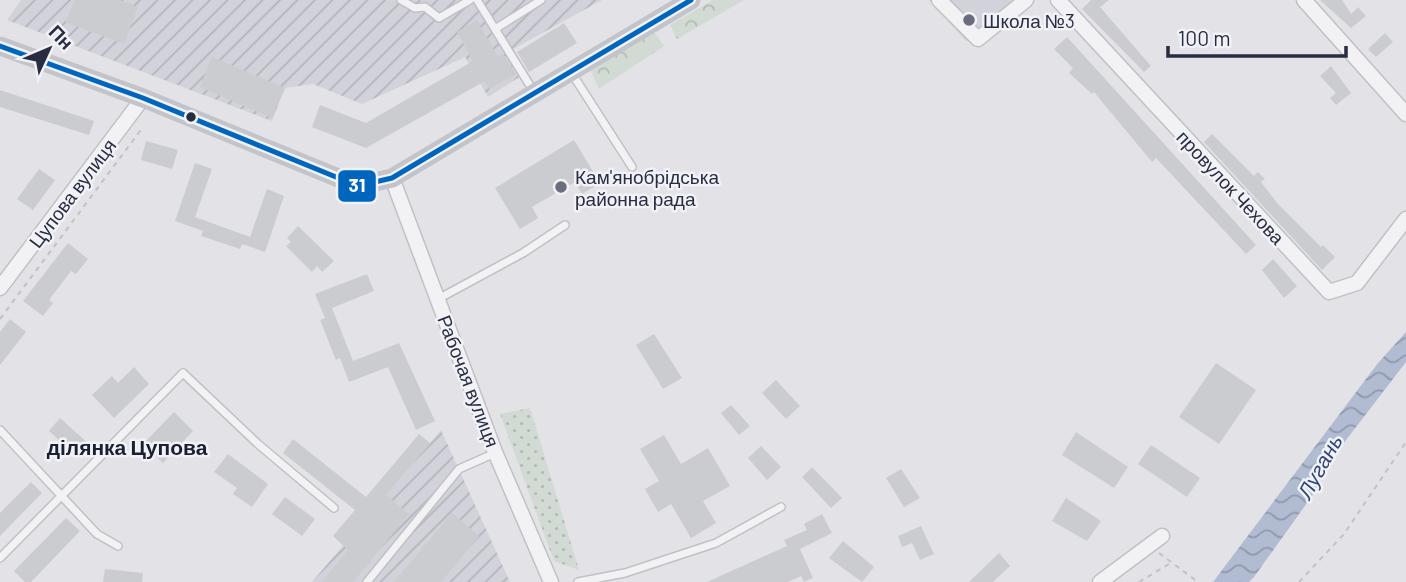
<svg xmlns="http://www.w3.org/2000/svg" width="1406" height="582" viewBox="0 0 1406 582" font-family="Barlow,sans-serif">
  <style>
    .built { fill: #d1d2da }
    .industrial { fill: url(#industrial-furrows) }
    .forest { fill: url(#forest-crowns) }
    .park { fill: url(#park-dots) }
    .water { fill: url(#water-waves) }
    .building { fill: #cbcccf }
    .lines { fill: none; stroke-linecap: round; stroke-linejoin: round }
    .lane-casing { stroke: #c1c1c5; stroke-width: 10 }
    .street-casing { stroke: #c1c1c5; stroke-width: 17 }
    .path { stroke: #c1c2c8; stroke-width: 2; stroke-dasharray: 5 5; stroke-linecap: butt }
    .lane { stroke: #f2f2f4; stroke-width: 7 }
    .street { stroke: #f2f2f4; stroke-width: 14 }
    .secondary { stroke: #c3c4ca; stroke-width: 19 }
    .bus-1-casing { stroke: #f0f2f7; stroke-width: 10 }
    .bus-1 { stroke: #0065bd; stroke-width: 5 }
    .poi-dot { fill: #6a6d7b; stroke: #f0f2f7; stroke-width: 2.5 }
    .bus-dot { fill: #292d41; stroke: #f0f2f7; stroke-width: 2.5 }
    .labels { text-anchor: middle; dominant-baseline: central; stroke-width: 5; stroke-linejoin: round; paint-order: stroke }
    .poi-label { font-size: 19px; fill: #292d41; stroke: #f0f2f7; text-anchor: start }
    .street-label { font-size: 19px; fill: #292d41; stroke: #f0f2f7 }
    .neighbourhood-label { font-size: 21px; font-weight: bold; fill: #1b1f32; stroke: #f0f2f7 }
    .water-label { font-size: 21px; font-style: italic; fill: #334575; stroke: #f0f2f7 }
    .line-badge { stroke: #f0f2f7; stroke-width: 2.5 }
    .badge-label { font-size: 19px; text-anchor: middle; font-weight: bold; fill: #fff }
  </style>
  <defs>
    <pattern id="industrial-furrows" width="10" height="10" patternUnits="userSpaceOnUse" patternTransform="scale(1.75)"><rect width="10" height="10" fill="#d1d2da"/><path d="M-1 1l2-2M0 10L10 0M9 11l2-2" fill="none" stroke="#b3b5bc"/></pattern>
    <pattern id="forest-crowns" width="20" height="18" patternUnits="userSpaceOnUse" patternTransform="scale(1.75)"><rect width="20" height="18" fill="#d1dad3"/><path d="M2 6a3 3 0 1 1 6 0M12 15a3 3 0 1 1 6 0" fill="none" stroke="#b3bbb6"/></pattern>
    <pattern id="park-dots" width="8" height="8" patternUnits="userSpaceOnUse" patternTransform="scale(1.75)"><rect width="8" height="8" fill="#d1dad3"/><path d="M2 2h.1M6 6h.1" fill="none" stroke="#b3bbb6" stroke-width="1.8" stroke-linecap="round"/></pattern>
    <pattern id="water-waves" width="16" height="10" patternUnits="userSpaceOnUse" patternTransform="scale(1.75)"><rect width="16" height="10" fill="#b1bbd2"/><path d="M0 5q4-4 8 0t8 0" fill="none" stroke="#9098ac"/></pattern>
  </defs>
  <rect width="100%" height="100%" fill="#e3e3e7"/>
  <path class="built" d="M 929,0 L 1014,0 L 966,41 Z"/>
  <path class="industrial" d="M 21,0 L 602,0 L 506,53 L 521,76 L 488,97 L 465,57 L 362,104 L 313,84 L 285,88 L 272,121 L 7,20 Z
    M 441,430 L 510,582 L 312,582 Z"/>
  <path class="forest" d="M 713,0 L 744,0 L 677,39 L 670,25 Z
    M 654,32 L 664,46 L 599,89 L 591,71 Z"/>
  <path class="park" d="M 530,408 L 579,570 L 554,561 L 500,414 Z"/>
  <path class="water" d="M 1406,332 L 1406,362 L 1333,457 L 1312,496 L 1254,577 L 1249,582 L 1213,582 L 1378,363 Z"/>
  <path class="building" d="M 75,0 L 120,0 L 138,7 L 124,44 L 65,22 Z
    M 1091,0 L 1109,0 L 1100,7 L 1151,66 L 1144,72 L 1082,9 Z
    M 1320,0 L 1342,0 L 1351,14 L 1358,7 L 1366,16 L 1351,28 Z
    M 477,20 L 498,57 L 503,54 L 516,74 L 489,89 L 485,81 L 366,148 L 312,127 L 320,105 L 366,123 L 473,61 L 457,32 Z
    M 564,23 L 577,43 L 529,72 L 517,52 Z
    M 1385,33 L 1393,42 L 1376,57 L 1368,49 Z
    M 1067,37 L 1256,245 L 1246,254 L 1156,158 L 1152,162 L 1094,92 L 1092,94 L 1069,73 L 1073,68 L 1054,49 Z
    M 212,57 L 285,88 L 272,118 L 200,87 Z
    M 1331,66 L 1351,93 L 1336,105 L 1330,98 L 1336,93 L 1320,76 Z
    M 0,90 L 94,121 L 89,135 L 0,107 Z
    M 1212,134 L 1254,176 L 1258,172 L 1265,179 L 1261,182 L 1277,203 L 1321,247 L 1323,245 L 1335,257 L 1322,270 L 1204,142 Z
    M 574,140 L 600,183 L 582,194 L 575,182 L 532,207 L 538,218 L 520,229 L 495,188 Z
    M 146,141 L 178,150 L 172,169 L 141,160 Z
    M 195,163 L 212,169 L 195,217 L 250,237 L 267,189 L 284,196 L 265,252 L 242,244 L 240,249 L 201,236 L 203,231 L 175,221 Z
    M 39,169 L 55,180 L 33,210 L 17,199 Z
    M 298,226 L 334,261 L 322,272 L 317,266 L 312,272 L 286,246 L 291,242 L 287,238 Z
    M 68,243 L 88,259 L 76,274 L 71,271 L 49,300 L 53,303 L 43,316 L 23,301 Z
    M 1273,259 L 1297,286 L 1284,298 L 1262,270 Z
    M 367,274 L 374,291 L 332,308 L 353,361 L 399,343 L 435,421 L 416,430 L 388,367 L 349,382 L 340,358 L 336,360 L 320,320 L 325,318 L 315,294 Z
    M 10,319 L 26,332 L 0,365 L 0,332 Z
    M 654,334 L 682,378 L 663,389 L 636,345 Z
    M 1216,363 L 1256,390 L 1219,444 L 1179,417 Z
    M 134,367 L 149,384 L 114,418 L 92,395 L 112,376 L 118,383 Z
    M 776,380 L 800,406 L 786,419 L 762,393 Z
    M 731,405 L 750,426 L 739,435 L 721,413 Z
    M 174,412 L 193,431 L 163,463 L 143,444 Z
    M 60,418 L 89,444 L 78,457 L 49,431 Z
    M 1076,432 L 1128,467 L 1114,488 L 1062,455 Z
    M 419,434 L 430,443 L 386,495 L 409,514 L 353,582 L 322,582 L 348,550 L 333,536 L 355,510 L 283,453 L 293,439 L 366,497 Z
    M 664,435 L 681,464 L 708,448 L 730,486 L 703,501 L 716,523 L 691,538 L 671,504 L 658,512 L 645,489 L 659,481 L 640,449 Z
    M 1151,445 L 1200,478 L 1187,497 L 1138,464 Z
    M 761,446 L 781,467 L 767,480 L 748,458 Z
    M 228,454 L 268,484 L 252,507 L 233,494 L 237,488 L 214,472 Z
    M 812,467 L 842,498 L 831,508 L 802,477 Z
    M 901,469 L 920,498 L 904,507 L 886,478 Z
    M 31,482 L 42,493 L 0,536 L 0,513 Z
    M 285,497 L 315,519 L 302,536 L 272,514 Z
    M 1066,498 L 1101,521 L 1087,541 L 1052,521 Z
    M 452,513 L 479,536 L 441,582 L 394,582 Z
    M 822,514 L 832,533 L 800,549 L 813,578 L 804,582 L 801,576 L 788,582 L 707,582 L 787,546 L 784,540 L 807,530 L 804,524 Z
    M 66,518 L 80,531 L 31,582 L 25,582 L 14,571 Z
    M 921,526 L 934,554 L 920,560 L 912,543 L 902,547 L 898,536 Z
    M 843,541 L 874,567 L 862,582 L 829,558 Z
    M 999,553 L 1010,566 L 993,582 L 969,582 Z
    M 105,569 L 143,573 L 142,582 L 103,582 Z"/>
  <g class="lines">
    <g class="lane-casing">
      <path id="lane" d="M 401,0 L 415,8 L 425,7 L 439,18 L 470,0
        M 477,0 L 534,92
        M 495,29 L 541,0
        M 571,72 L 632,167
        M 438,299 L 523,253 L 565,225
        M 0,430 L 97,534 L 118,546
        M 0,558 L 183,373 L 258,444 L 334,508
        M 367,582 L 459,469 L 495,453
        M 578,582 L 625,573 L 716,543 L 781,507"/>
    </g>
    <g class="street-casing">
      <path id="street" d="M 939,0 L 978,39 L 1026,0
        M 1058,0 L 1329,292 L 1357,283 L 1406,219
        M 1304,0 L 1406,114
        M 392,178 L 495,452 L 551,582
        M 0,288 L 143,98
        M 1100,582 L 1162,536"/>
    </g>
    <path class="path" d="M 0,319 L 143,127
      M 1159,553 L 1198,582
      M 1139,582 L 1169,564
      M 1299,582 L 1344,534 L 1406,442"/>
    <use href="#lane" class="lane"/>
    <use href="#street" class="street"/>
    <path class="secondary" d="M 0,46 L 143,98 L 358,186 L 392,178 L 691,0"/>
    <g class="bus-1-casing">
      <path id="bus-1" d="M 0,46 L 143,98 L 358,186 L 392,178 L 691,0"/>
    </g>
    <use href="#bus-1" class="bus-1"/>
  </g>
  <g class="poi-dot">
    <circle cx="969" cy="20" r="7"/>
    <circle cx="561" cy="187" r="7"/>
  </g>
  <circle class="bus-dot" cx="191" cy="117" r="6"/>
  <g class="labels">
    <g class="poi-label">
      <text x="983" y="20">Школа №3</text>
      <text x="575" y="176">Кам'янобрідська<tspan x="575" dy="22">районна рада</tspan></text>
    </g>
    <g class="street-label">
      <text transform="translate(1231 187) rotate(47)">провулок Чехова</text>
      <text transform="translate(72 193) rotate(-53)">Цупова вулиця</text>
      <text transform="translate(469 381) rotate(69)">Рабочая вулиця</text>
    </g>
    <g class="neighbourhood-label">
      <text x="127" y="446">ділянка Цупова</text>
    </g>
    <g class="water-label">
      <text transform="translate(1319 466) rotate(-61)">Лугань</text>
    </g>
  </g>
  <rect class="line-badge" x="337" y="169" width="40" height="34" rx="7" fill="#0065bd"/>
  <g class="badge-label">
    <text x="357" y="192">31</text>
  </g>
  <g transform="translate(49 49) rotate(46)" stroke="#f0f2f7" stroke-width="5" paint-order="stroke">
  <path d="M0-5L12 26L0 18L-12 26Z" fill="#292d41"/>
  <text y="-10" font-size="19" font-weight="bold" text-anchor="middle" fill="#292d41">Пн</text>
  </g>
  <path d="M1168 46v10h178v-10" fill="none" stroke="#292d41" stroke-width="3.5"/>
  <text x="1178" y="46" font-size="21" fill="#292d41" stroke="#f0f2f7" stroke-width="5" paint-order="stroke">100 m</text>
</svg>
